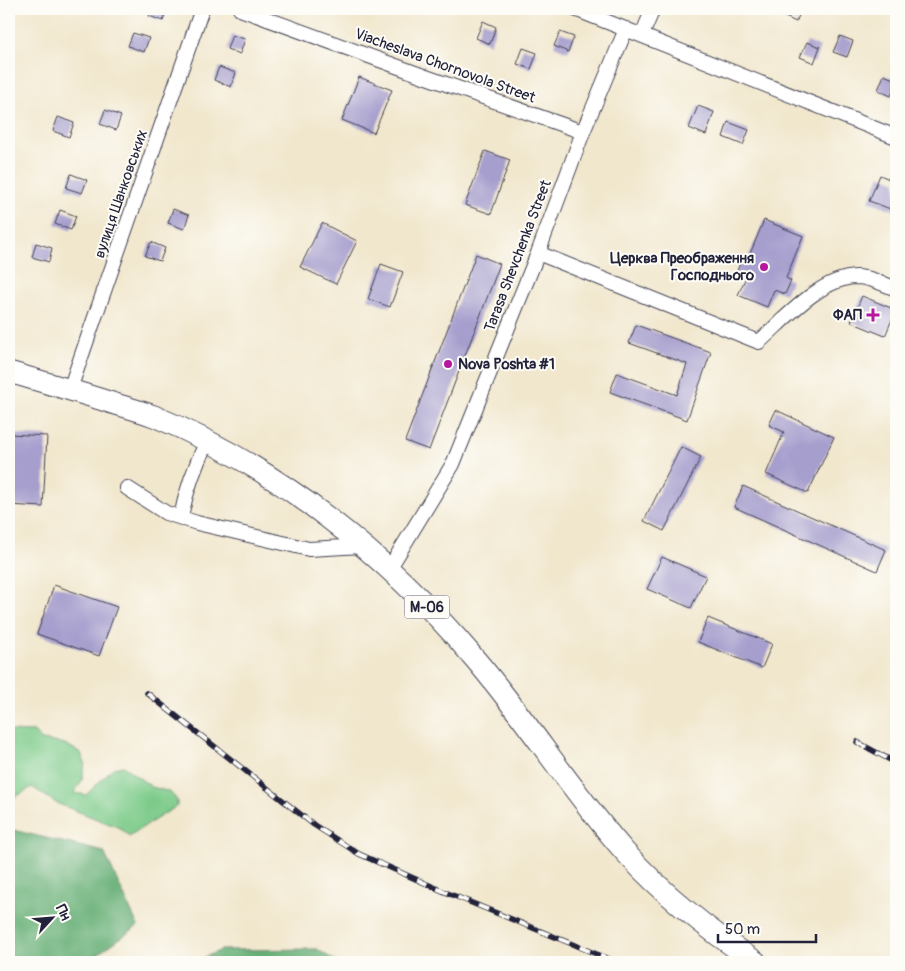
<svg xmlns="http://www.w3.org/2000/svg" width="905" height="971" viewBox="0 0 905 971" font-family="Pangolin,sans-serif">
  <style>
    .green { fill: #7dcb8a; stroke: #507662 }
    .forest { fill: #66af76; stroke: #446858 }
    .building { fill: #a69ecd }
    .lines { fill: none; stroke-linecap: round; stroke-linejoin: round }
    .minor-casing { stroke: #414051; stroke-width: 16 }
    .highway-casing { stroke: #414051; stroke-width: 23 }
    .minor { stroke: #fff; stroke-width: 14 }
    .highway { stroke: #fff; stroke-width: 21 }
    .rail-casing { stroke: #22223b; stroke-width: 5.5 }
    .rail { stroke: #fdfcf7; stroke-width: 4; stroke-dasharray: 11; stroke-linecap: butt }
    .poi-dot { fill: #b5179e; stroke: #fdfcf7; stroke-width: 2 }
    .labels { text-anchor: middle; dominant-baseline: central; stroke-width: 4; stroke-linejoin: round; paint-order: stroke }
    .shield { fill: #fdfcf7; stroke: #646373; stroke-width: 1 }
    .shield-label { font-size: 14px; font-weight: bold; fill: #22223b }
    .street-label { font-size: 15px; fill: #22223b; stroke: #fdfcf7 }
    .poi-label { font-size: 15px; font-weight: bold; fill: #22223b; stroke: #fdfcf7; text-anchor: end }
  </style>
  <rect width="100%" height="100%" fill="#fdfcf7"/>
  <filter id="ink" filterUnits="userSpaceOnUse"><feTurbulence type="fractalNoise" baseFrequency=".02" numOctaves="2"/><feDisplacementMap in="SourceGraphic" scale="10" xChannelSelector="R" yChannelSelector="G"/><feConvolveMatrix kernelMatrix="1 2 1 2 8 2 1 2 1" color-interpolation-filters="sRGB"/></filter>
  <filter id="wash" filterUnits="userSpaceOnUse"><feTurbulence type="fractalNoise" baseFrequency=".0096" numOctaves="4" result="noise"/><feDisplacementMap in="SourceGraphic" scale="20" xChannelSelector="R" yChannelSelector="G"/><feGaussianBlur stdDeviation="1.12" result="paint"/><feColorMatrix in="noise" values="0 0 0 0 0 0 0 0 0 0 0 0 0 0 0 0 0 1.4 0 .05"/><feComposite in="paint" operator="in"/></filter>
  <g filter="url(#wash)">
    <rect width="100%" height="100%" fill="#f1e7cd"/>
    <path class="green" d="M 9,731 L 34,732 L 42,740 L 65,744 L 81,753 L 85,763 L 82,780 L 74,793 L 86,795 L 113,768 L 123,766 L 152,787 L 170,792 L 177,800 L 177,806 L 129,836 L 120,828 L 56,803 L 32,787 L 14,798 L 9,797 Z"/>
    <path class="forest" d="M 9,829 L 104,852 L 138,926 L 86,962 L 9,962 Z
      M 317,949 L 337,962 L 194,962 L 221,950 Z"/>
    <g id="blocks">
      <path class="building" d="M 152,9 L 167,9 L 163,21 L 149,16 Z
        M 786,9 L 802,9 L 796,22 L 783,16 Z
        M 483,21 L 496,27 L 490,44 L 476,38 Z
        M 560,32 L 574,37 L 568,52 L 554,46 Z
        M 133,33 L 149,38 L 144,52 L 128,46 Z
        M 232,35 L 245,39 L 240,54 L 227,49 Z
        M 840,36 L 853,41 L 847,57 L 833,52 Z
        M 807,42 L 820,47 L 814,63 L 800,57 Z
        M 523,48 L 537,53 L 531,69 L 517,64 Z
        M 219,67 L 236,73 L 231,87 L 214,80 Z
        M 884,75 L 896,80 L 891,96 L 878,90 Z
        M 359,77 L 392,90 L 374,133 L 342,120 Z
        M 698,106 L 714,112 L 706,135 L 689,128 Z
        M 105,110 L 121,116 L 116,130 L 100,124 Z
        M 58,117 L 74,123 L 69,137 L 53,131 Z
        M 728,122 L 749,130 L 743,145 L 723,137 Z
        M 485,151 L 510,160 L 491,214 L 465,205 Z
        M 71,174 L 87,180 L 82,193 L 66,188 Z
        M 880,175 L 896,182 L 896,211 L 869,201 Z
        M 173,209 L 189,215 L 184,229 L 168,223 Z
        M 60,210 L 76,216 L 71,230 L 55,224 Z
        M 764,220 L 803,236 L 786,278 L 791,281 L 785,294 L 774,290 L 767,307 L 738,295 L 746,277 L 736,273 L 742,259 L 747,261 Z
        M 322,223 L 357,241 L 336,284 L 300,267 Z
        M 151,242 L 165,248 L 160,261 L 145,256 Z
        M 36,243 L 52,248 L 49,262 L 32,257 Z
        M 476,254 L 500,264 L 429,450 L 405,441 Z
        M 381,264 L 403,272 L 390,307 L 368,299 Z
        M 862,296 L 896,310 L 885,336 L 851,322 Z
        M 636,325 L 711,352 L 687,420 L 610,392 L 617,373 L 677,395 L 687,364 L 629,343 Z
        M 776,410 L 834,437 L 808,493 L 766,474 L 784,432 L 769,425 Z
        M 9,434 L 47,436 L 43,507 L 9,505 Z
        M 681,447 L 701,457 L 664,531 L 644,521 Z
        M 743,486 L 886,550 L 877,571 L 734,507 Z
        M 662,557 L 706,576 L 691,608 L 647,589 Z
        M 54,585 L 117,607 L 99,656 L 37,634 Z
        M 708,618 L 772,644 L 762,668 L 698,642 Z"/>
    </g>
  </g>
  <g filter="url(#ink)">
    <use href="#blocks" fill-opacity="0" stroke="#414051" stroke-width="1"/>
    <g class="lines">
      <g class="minor-casing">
        <path id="minor" d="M 240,9 L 429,78 L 583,132
          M 575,9 L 896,137
          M 642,35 L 653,9
          M 538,253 L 759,342 C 784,320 820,278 856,277 C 869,277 884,284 896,289
          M 70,389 L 202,9
          M 127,488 L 166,513 L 197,523 L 309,549 L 362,546
          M 181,517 C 186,490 195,466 207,441
          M 389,569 L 453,464 L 538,253 L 583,132 L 626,29"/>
      </g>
      <g class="highway-casing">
        <path id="highway" d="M 9,372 C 43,382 78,392 112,403 C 126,407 140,411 154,416 C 279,468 388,556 475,659 C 528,721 571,791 625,852 C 664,895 708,930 756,962"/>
      </g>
      <use href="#minor" class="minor"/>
      <use href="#highway" class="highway"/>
      <g class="rail-casing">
        <path id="rail" d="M 147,693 L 314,825 L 359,854 L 445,892 L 616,962
          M 857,742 L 896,763"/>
      </g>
      <use href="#rail" class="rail"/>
    </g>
  </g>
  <g class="poi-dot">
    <circle cx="764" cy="267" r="5"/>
    <path d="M870.5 307.5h5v5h5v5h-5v5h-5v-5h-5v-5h5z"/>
    <circle cx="448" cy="364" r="5"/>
  </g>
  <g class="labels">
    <rect class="shield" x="404.5" y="595.5" width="45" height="23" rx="4"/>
    <g class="shield-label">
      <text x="427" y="607">М-06</text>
    </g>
    <g class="street-label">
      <text transform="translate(445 66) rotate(20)">Viacheslava Chornovola Street</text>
      <text transform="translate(121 194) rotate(-71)">вулиця Шанковських</text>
      <text transform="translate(518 256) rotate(-69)">Tarasa Shevchenka Street</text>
    </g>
    <g class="poi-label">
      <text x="754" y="258">Церква Преображення<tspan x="754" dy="17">Господнього</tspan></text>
      <text x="862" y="315">ФАП</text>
      <text x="458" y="364" text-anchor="start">Nova Poshta #1</text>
    </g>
  </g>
  <rect width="905" height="971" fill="none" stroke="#fdfcf7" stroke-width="30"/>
  <g transform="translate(52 918) rotate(64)" stroke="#fdfcf7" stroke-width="4" paint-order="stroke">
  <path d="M0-4L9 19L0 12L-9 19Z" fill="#22223b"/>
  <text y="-8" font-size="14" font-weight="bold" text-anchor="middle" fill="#22223b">Пн</text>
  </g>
  <path d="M718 934v8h98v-8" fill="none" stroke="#22223b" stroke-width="2.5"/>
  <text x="725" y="934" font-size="15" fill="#22223b" stroke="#fdfcf7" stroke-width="4" paint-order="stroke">50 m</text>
</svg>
